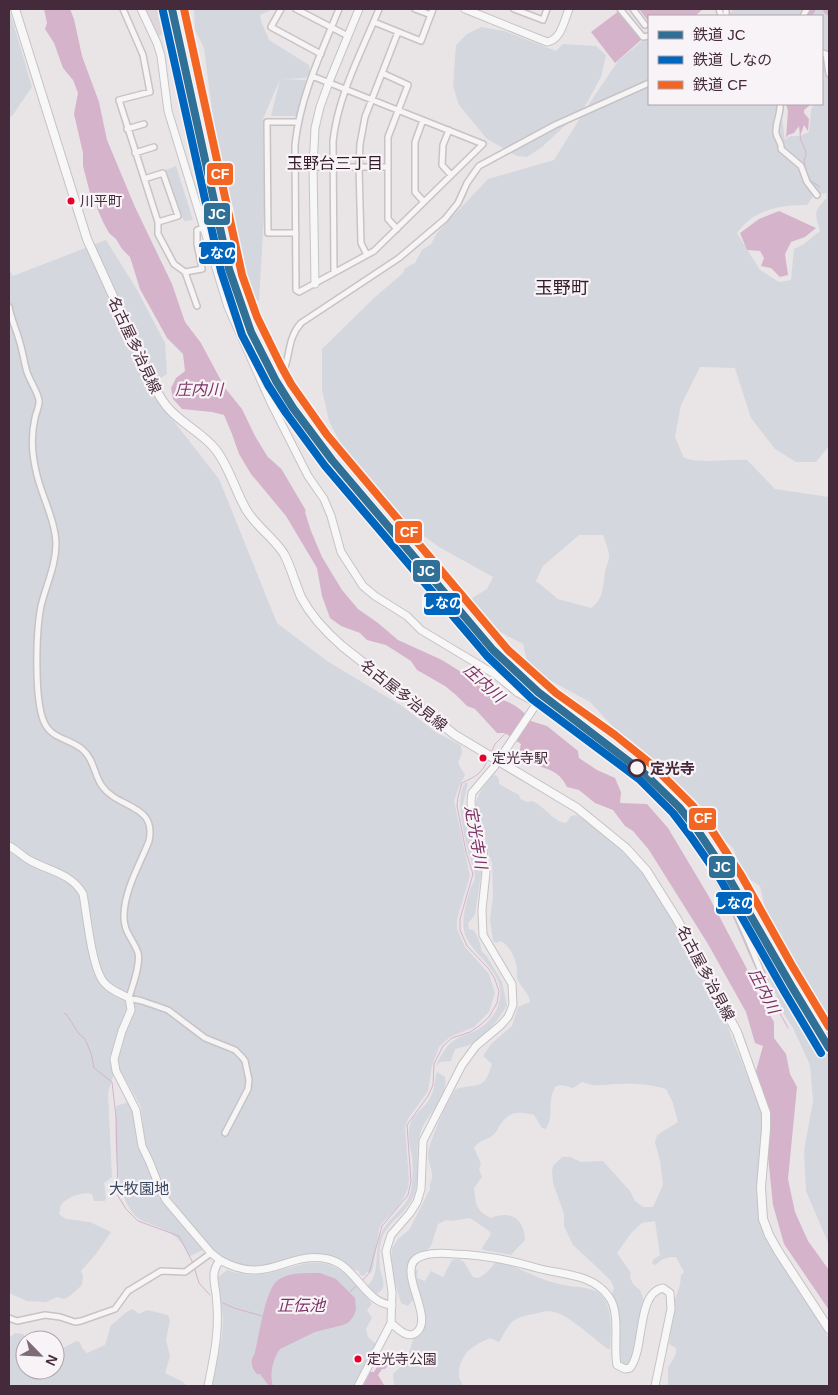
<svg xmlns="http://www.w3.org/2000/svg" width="838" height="1395" viewBox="0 0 838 1395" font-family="Helvetica,'Noto Sans JP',sans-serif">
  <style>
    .built { fill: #dfd6dc }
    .green { fill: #d4d7de; fill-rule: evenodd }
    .water { fill: #d5b3cb }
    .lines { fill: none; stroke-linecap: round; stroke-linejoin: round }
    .stream { stroke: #d5b3cb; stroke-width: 1 }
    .river { stroke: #d5b3cb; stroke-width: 9 }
    .street-casing { stroke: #c7c3c5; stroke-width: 8 }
    .secondary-casing { stroke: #c7c3c5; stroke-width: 9 }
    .primary-casing { stroke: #c7c0c4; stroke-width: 10 }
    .street { stroke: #f6f4f5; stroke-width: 5 }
    .secondary { stroke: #f8f7f8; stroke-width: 7 }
    .primary { stroke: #f8f7f8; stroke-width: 8 }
    .rail-1-casing { stroke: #f8f3f6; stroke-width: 11 }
    .rail-2-casing { stroke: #f8f3f6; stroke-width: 11 }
    .rail-3-casing { stroke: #f8f3f6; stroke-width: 11 }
    .rail-1 { stroke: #307097; stroke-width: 8 }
    .rail-2 { stroke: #0065bd; stroke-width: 8 }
    .rail-3 { stroke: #f26522; stroke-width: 8 }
    .bus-dot { fill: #e4002b; stroke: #f8f3f6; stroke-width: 2 }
    .stop-dot { fill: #f8f3f6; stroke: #442a3a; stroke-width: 2.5 }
    .labels { text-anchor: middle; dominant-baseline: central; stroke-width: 4.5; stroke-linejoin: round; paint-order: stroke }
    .bus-label { font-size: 14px; fill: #442a3a; stroke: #f8f3f6; text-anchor: start }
    .street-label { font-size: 15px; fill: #442a3a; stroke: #f8f3f6 }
    .stop-label { font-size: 15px; font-weight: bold; fill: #442a3a; stroke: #f8f3f6; text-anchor: start }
    .park-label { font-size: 15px; fill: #364861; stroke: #f8f3f6 }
    .neighbourhood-label { font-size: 16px; fill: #351c2a; stroke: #f8f3f6 }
    .water-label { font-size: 16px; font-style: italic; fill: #7a3263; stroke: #f8f3f6 }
    .quarter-label { font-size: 18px; fill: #351c2a; stroke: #f8f3f6 }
    .line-badge { stroke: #f8f3f6; stroke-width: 2 }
    .badge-label { font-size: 14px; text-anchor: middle; font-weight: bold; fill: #fff }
  </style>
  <rect width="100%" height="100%" fill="#e9e5e7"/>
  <path class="built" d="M 144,9 L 168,9 L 173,33 L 157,36 Z"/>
  <path class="green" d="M 9,9 L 32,87 L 12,116 L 9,117 Z
    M 194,9 L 273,9 L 260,15 L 261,21 L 269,40 L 309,65 L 310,73 L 305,78 L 281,79 L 306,80 L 296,116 L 271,116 L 280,79 L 263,119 L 265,198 L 259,301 L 255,298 L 234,232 L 216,141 L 204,48 L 195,30 Z
    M 735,9 L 825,9 L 829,13 L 829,446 L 816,462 L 796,462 L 775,449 L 751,418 L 735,368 L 700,367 L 681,405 L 675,437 L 684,458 C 705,464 726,459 747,460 L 775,489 L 829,497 L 829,1245 L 806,1191 L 804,1151 L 813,1101 L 810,1065 L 793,1028 L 784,1014 L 766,971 L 758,937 L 766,912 L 760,886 L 743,875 L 733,848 L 724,840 L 717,826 L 683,802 L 590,702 L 529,669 L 523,644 L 502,633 L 485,628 L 462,604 L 487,589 L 493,577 L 439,547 L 381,505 L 350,462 L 329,421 L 322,390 L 322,349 L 374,298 L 403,273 L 405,268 L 415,263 L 422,250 L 431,244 L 437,233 L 488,179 L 554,160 L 587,107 L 618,61 L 648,36 L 649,36 L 649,104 L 780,104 L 785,140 L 790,136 L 800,136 L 809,132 L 811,110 L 814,104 L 822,104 L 822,81 L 824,74 L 822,71 L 822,16 L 725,16 ZM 826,193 L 827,198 C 813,211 815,214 820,231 L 804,244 L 794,249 L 791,280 L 779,282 L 760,270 L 737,233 C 755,209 779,205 807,205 L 814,195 ZM 579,535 L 603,535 C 605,541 608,548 609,554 C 610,560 605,567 605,573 C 603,587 603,600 591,608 L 558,599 L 536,581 L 543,566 Z
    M 481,27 L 504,31 L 556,51 L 563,44 L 596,46 L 606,55 L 601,77 L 584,108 L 542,147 L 527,157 L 517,156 L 487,139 L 459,105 L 453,86 L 456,45 L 467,34 Z
    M 176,166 L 193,220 L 184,221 L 166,170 Z
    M 106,240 L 136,288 L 165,343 L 167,374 L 147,387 L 219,479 L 277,623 L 327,661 L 402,706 L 437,733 L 461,745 L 462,753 L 458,763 L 465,775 L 458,789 L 454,801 L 470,876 L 457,919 L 457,929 L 465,947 L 489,974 L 495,993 L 489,1012 L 474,1027 L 450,1037 L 439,1047 L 432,1066 L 428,1091 L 408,1119 L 405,1127 L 409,1179 L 408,1188 L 405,1195 L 398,1207 L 382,1223 L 379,1229 L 373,1268 L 371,1273 L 367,1272 L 364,1276 L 360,1275 L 359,1271 L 349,1268 L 328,1256 L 263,1267 L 237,1266 L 220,1257 L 209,1247 L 162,1187 L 156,1165 L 145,1145 L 141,1107 L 122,1073 L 114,1073 L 108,1093 L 112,1177 L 104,1183 L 106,1198 L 105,1201 L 94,1201 L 92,1194 C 84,1191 66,1197 61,1205 C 60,1208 60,1211 59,1214 L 66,1219 L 90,1222 L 111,1232 L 96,1254 L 81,1271 L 83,1276 L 82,1285 L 70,1296 L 64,1299 L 57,1297 L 46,1302 L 27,1301 L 9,1293 L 9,270 L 13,276 Z
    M 496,775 L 499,779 L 499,784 L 519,795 L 520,799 L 528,802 L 532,801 C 545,806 552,821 566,823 L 571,816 L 577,815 L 602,832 L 641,870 L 670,914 L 722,1012 L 761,1111 L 762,1132 L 758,1215 L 770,1244 L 829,1338 L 829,1386 L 668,1386 L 668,1368 L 676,1354 L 676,1348 L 669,1344 L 675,1299 L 680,1285 L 681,1275 L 684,1272 L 676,1257 C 667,1257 662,1258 656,1265 L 652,1264 L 653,1260 L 660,1255 L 655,1221 L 642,1223 L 632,1232 L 617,1253 L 631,1273 L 630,1278 L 634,1285 L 640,1290 L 645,1303 L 634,1357 L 628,1366 L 621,1364 L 619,1361 L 616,1308 L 612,1294 L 614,1288 L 611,1281 L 601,1271 L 573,1245 L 564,1226 L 564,1214 L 553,1183 L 552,1170 L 553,1166 L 562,1157 L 570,1157 L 581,1162 L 603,1161 L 630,1191 L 635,1201 L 643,1207 L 653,1207 L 663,1185 L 660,1160 L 655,1143 L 657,1135 L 678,1122 L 673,1103 L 666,1089 C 651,1084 634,1083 618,1084 C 603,1084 597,1088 582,1082 L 573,1088 L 562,1085 L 556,1086 C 546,1101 555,1114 546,1129 L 542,1128 L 534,1115 C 518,1111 510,1111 500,1125 C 498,1128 496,1133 493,1135 C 485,1142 483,1137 474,1148 L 481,1163 L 479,1169 L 482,1177 L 474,1188 C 476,1204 475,1210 491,1218 C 512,1210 524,1219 525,1240 L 511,1255 L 483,1250 L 482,1248 L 491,1234 L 489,1231 L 470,1218 L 451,1221 L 446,1220 L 438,1224 L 431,1246 L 425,1252 L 412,1257 C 405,1272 409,1283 414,1299 L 408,1306 L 401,1303 L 393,1277 L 391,1262 L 392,1248 L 398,1239 L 409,1230 L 430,1189 C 429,1183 431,1183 432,1178 C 433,1171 428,1162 428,1154 C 429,1142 448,1099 456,1089 C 478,1083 484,1091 492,1064 L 483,1056 L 491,1044 L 512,1026 L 518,1007 L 530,1002 C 529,992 520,987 517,978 C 516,976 517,973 517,970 C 516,959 511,946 500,941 L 496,943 L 493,941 L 490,919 L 493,897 L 492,863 L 489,855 L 481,820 L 475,810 L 476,802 L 480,792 L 492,776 Z
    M 465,783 L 468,783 L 463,804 L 464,817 L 466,825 L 476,848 L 482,868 L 475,915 L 468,923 L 469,929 L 473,930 C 479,937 480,943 482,952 L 486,955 L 502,982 L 507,1005 C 500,1018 482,1041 467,1046 C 463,1047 459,1048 455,1049 L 451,1061 L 440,1062 L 436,1067 C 440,1056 446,1045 456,1039 C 462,1035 470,1034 477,1030 C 490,1022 498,1012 500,997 C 504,973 477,958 467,939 C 459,924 466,902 471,887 C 473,883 475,880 475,876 C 475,871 472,866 471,861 C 465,843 454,799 465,783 Z
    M 437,1072 L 445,1077 C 449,1097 428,1113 421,1131 C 413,1153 423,1178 412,1199 C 405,1214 388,1222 382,1238 C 379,1248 379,1259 380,1269 C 381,1274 385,1282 383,1287 C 382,1291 378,1293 375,1295 L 367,1286 C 380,1275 375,1253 379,1239 C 385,1219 407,1209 411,1191 C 413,1180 413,1167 412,1156 C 410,1146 407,1135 410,1125 C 413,1114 425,1108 430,1098 C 435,1090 434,1080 437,1072 Z
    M 129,1102 L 133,1111 L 157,1190 L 203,1250 L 190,1256 C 179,1237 173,1233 153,1225 C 149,1223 143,1222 139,1219 C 112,1197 115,1137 116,1106 Z
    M 459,1259 L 464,1262 L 473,1277 L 478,1278 L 485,1274 L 497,1261 C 517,1266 535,1278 555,1283 C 567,1287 581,1286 593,1290 C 615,1299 611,1330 610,1349 L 608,1349 C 595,1340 569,1315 554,1312 C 548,1310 540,1312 534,1314 C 527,1315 518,1317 512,1322 C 507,1327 503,1336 499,1342 L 490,1338 C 483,1341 475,1345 469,1350 C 460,1359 454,1377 464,1386 L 394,1386 L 393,1374 C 404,1365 410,1353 413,1339 L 422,1332 L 425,1322 L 413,1273 L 415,1269 L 418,1270 L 417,1278 L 425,1281 L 431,1271 L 443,1277 L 452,1260 Z
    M 307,1263 C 313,1263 321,1262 327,1264 C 346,1269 361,1289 372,1304 L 367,1310 L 372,1318 L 366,1329 L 368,1337 L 377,1345 L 355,1386 L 212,1386 L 222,1336 L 223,1319 L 218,1277 L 227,1270 C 259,1281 277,1270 307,1263 Z
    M 133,1309 L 139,1314 L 147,1310 L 168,1315 L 170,1321 L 166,1340 L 170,1356 L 165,1373 L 183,1382 L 187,1386 L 9,1386 L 9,1338 L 15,1333 L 23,1334 L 26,1340 L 25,1340 L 25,1370 L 55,1370 L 55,1349 L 63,1348 L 76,1341 L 80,1342 L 82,1348 L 87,1353 L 105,1345 L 111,1325 C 119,1320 124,1312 133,1309 Z"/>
  <path class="water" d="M 44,9 L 70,9 L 74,19 L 82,56 L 99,102 L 107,140 L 135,207 L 172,284 L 185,322 L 201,343 L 225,388 L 242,409 L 255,436 L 289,492 L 305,512 L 311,531 L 322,557 L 342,590 L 358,609 L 378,623 L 398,640 L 442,660 L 482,685 L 494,698 C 509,700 523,709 531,721 L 547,726 L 578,751 L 579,758 L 597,770 L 615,778 L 621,792 L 620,803 L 647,804 L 668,828 L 708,895 L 747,969 L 753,986 L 774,1022 L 774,1038 L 786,1054 L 790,1074 L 797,1087 L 788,1179 L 795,1212 L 808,1241 L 829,1270 L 829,1310 L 784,1244 L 773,1205 L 768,1156 L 770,1112 L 756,1071 L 763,1046 L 755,1043 L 746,1012 L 708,944 L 649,850 L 633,831 L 625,826 L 613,810 L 595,803 L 579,790 L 567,787 C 555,762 536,773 519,753 L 521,744 L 505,733 L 497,733 L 475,709 L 467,706 L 456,695 L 445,686 L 417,670 L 411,661 L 386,645 L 367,640 L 360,633 L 341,626 L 330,618 L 322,596 L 317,568 L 286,516 L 251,474 L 239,454 L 232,434 L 224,415 L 212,412 L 182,409 L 173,399 L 171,388 L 176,378 L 185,371 L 183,354 L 167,338 L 140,289 L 130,257 L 122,249 L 116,239 L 109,233 L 103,222 L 97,208 L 98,200 L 90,193 L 83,166 L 83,153 L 74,114 L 78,93 L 73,80 L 63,68 L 54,43 L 45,29 L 47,23 Z
    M 639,9 L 703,9 L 695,16 L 649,16 L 649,22 Z
    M 619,11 L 641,40 L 615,63 L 591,32 Z
    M 786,104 L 811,104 L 804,110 L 804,113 L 809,119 L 808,131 L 804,125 L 800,136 L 799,126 L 794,133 L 788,135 L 786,138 L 788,111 Z
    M 779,211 L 816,228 L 805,237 L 791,242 L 785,254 L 788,275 L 780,277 L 771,268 L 761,266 L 764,258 L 760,251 L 747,250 L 740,233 L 759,219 Z
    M 320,1273 L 336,1279 L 355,1298 L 356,1310 L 353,1317 L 349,1322 L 343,1325 L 315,1332 L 280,1349 C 273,1359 269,1374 273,1386 L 269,1386 L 260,1374 L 257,1374 C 253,1370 251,1365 252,1359 C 253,1355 254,1357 255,1352 C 259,1337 265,1289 278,1280 C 289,1272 307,1273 320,1273 Z
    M 381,1354 L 387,1358 L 389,1364 L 385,1369 L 382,1369 L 378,1375 L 384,1385 L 383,1386 L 363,1386 L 370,1372 L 374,1372 L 377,1367 L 374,1364 L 378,1356 L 380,1357 Z"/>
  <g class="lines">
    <path class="stream" d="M 800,135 C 800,145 810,150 804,160 L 806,173
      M 808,179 L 820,187
      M 194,208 L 199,226
      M 596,747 L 598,749
      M 491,753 L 495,744 L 506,733
      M 636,781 L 650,793
      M 655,798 C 683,828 706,861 725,898 C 736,921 745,945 756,968
      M 764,984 L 788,1028
      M 64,1013 L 67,1015 L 79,1034 L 85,1039 L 91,1053 L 94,1068 L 112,1082 L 116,1117 L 118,1196 L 126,1209 L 138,1221 L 179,1236 L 193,1263
      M 194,1267 L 199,1283 L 210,1295
      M 361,1282 L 369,1273 L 382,1226 L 408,1195 L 411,1181 L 407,1125 L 428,1096 L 433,1085 L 434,1064 L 443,1046 L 452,1038 L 470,1032 L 479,1026 L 489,1017 L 497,1003 L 499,991 L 494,977 L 488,968 L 467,946 L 460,930 L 460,919 L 473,874 L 466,852 L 457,806 L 458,797 L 462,783 C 476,776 482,774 488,759
      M 350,1292 L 358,1284
      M 223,1303 L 234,1308 L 262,1316"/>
    <path class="river" d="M 827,9 L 829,11
      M 807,16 L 811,9
      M 267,462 L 278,472 L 301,511"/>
    <g class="street-casing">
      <path id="street" d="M 123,9 L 143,55 L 150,92 L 119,100 L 158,222 L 158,234 L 174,264 L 185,272 L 197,306
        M 281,9 L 271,27 L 321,54
        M 296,9 L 348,36
        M 415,9 L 431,15
        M 514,9 L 543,20 L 547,9
        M 620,9 L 643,37 L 649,36
        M 633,9 L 645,25
        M 719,9 L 721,16
        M 726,9 L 726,16
        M 803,16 L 807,9
        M 374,22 L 421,41 L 433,9
        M 822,53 L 826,54 L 829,74
        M 382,73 L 408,85 L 388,137 L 388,219 L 397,229
        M 312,76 L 483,144 L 374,251 L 299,292 L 296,290 L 295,145 C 300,97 321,53 339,9
        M 780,104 C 781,114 775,123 776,133 C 777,140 782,142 781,149 L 801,166 L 807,182 L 817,195
        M 423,120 L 415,142 L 415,192 L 424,202
        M 127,129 L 144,124
        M 449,130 L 443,145 L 442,165 L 451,175
        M 135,153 L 154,147
        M 295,167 L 388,167
        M 144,179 L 163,173 L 178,216 L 158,222
        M 296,233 L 268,233 L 267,122 L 297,122
        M 367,255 L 361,243 L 359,167 L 360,144 L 365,117 L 398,32
        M 185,272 L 202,269 L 197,244 L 197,230 L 203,228
        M 334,272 L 333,141 C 338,95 362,51 379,9
        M 9,307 C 11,319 17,331 20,343 C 23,353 24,362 27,372 C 30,381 37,391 39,400 C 40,406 36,412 35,418 C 31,435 32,454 36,471 C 41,495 55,519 56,543 C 56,566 46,585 41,606 C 36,631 34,699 44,722 C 52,740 70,738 83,750 C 94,759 94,775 102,786 C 118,809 157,804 149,841 C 140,864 125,889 124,914 C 123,933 133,938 138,953 C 141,964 132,987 129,998 L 142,1001 L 168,1010 L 205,1038 L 235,1050 L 242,1057 L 245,1061 L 249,1080 L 248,1089 L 225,1133
        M 279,378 C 292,361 285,341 301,323 L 399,258 L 445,219 L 458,203 L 467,183 L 479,166 L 555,125 L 649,83
        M 264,389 L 273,384
        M 537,703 C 557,717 577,730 596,744 C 602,749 607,755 613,760 C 626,770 640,779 652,791 C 705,842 739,913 765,982
        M 9,1318 L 17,1321 L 45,1315 L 60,1317 L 75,1322 L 81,1321 L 115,1309 L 128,1291 L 161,1271 L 185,1272 L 211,1253"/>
    </g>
    <g class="secondary-casing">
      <path id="secondary" d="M 141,9 L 157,43 L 161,56 L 168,111 L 228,307 L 272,405 L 308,476 L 324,499 L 331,516 L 341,552 L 363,586 L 375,596 L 407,616 L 421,630 L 496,675 L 518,693 L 537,703 L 494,767 L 472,793 L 471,801 L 472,816 L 483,850 L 486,872 L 482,910 L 483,935 L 512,984 L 513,1005 L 508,1017 L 501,1025 L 476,1046 L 462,1065 L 423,1141 L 421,1189 L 417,1202 L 410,1213 L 391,1235 L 386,1251 L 392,1292 L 391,1323 L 358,1386
        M 465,9 L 547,42 C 561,40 564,21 569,9
        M 315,284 L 313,167 L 315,128 L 320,107 L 329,82 L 359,9
        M 9,846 C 17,850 23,857 31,861 C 50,871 72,874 83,894 C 87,916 91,960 101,978 C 106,988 119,993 129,998 L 131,1010 L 122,1031 L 114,1059 L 116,1071 L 136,1110 L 142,1146 L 150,1163 L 159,1186 L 166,1200 L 211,1253 L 220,1260 C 211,1272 214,1280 216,1294 C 220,1329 215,1351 208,1386
        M 220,1260 C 268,1287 287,1250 328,1259 C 356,1265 364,1303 392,1305
        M 391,1323 C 398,1329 408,1340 417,1332 C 431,1320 409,1286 411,1270 C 411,1262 416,1257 425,1255 C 434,1252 445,1253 455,1254 C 484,1255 510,1260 537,1268 C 562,1275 592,1273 609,1297 C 621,1313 613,1346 617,1365 L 625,1369 L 630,1368 C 645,1350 636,1293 663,1288 L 670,1293 L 671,1309 L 655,1386"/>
    </g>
    <g class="primary-casing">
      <path id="primary" d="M 15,9 L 87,239 L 152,382 C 157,392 162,402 170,410 C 184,425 204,434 216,450 C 230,468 235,491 247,511 C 257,527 274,538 284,554 C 291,567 295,583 301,597 C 311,616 326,632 342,646 L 455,735 L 577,808 L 626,848 L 646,870 L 678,921 L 737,1032 L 766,1113 L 766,1129 L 761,1187 L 763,1219 L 769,1235 L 778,1251 L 829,1329"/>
    </g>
    <use href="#street" class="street"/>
    <use href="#secondary" class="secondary"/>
    <use href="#primary" class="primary"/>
    <g class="rail-1-casing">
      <path id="rail-1" d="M 172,9 L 229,269 L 251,332 L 276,381 L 293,408 L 332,460 L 493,650 L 538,692 L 644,773 L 679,807 L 696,828 L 726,873 L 792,987 L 829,1048"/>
    </g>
    <g class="rail-2-casing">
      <path id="rail-2" d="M 163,11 L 221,271 L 242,335 L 268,385 L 286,413 L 325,466 L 487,656 L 532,699 L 639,779 L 673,813 L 689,834 L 719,877 L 784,991 L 821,1053"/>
    </g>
    <g class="rail-3-casing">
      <path id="rail-3" d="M 184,9 L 242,275 L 257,317 L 281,366 L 291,384 L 327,435 L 508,650 L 556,693 L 615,735 L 651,764 L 692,805 L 711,829 L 741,875 L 791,964 L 829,1027"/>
    </g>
    <use href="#rail-1" class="rail-1"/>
    <use href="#rail-2" class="rail-2"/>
    <use href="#rail-3" class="rail-3"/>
  </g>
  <g class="bus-dot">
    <circle cx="71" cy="201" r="4.5"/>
    <circle cx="483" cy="758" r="4.5"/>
    <circle cx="358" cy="1359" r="4.5"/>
  </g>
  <circle class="stop-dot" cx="637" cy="768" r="8"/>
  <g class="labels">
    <g class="bus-label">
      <text x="80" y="201">川平町</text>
      <text x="492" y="758">定光寺駅</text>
      <text x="367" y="1359">定光寺公園</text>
    </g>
    <g class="street-label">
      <text transform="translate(135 345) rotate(65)">名古屋多治見線</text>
      <text transform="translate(404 695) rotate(38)">名古屋多治見線</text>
      <text transform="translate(706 973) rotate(62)">名古屋多治見線</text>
    </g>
    <g class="stop-label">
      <text x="650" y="768">定光寺</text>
    </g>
    <g class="park-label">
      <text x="139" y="1188">大牧園地</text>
    </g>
    <g class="neighbourhood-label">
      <text x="335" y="163">玉野台三丁目</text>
    </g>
    <g class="water-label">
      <text x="199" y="389">庄内川</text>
      <text transform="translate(484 683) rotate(42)">庄内川</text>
      <text transform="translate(476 837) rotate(80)">定光寺川</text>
      <text transform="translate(764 991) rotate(63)">庄内川</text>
      <text x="301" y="1305">正伝池</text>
    </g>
    <g class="quarter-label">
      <text x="562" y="288">玉野町</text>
    </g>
  </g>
  <g class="line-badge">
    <rect x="206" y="162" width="28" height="24" rx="5" fill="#f26522"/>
    <rect x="203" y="202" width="28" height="24" rx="5" fill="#307097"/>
    <rect x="198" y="241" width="38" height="24" rx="5" fill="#0065bd"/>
    <rect x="394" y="520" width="29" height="24" rx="5" fill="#f26522"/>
    <rect x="412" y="559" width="29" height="24" rx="5" fill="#307097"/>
    <rect x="423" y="592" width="38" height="24" rx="5" fill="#0065bd"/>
    <rect x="688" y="807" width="29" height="24" rx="5" fill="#f26522"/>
    <rect x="708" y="855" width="28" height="24" rx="5" fill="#307097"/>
    <rect x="715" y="891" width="38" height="24" rx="5" fill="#0065bd"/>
  </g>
  <g class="badge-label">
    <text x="220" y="179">CF</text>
    <text x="217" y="219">JC</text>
    <text x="217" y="258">しなの</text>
    <text x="409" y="537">CF</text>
    <text x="426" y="576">JC</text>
    <text x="442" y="608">しなの</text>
    <text x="703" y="823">CF</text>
    <text x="722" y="872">JC</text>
    <text x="734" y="908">しなの</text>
  </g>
  <rect width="838" height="1395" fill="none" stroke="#442a3a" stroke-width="20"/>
  <rect x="648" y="15" width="175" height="90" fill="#f8f3f6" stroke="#b0a3ab"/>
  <rect x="658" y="31" width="25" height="8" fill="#307097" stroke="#b0a3ab"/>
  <text x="693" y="40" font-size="15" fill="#442a3a">鉄道 JC</text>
  <rect x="658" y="56" width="25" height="8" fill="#0065bd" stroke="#b0a3ab"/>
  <text x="693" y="65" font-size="15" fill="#442a3a">鉄道 しなの</text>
  <rect x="658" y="81" width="25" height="8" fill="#f26522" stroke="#b0a3ab"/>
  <text x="693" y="90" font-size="15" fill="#442a3a">鉄道 CF</text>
  <g transform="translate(40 1355) rotate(114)"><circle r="24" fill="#f8f3f6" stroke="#b0a3ab"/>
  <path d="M0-4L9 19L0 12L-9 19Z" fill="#7e6b77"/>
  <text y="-8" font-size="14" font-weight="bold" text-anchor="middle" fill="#442a3a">N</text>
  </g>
</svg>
